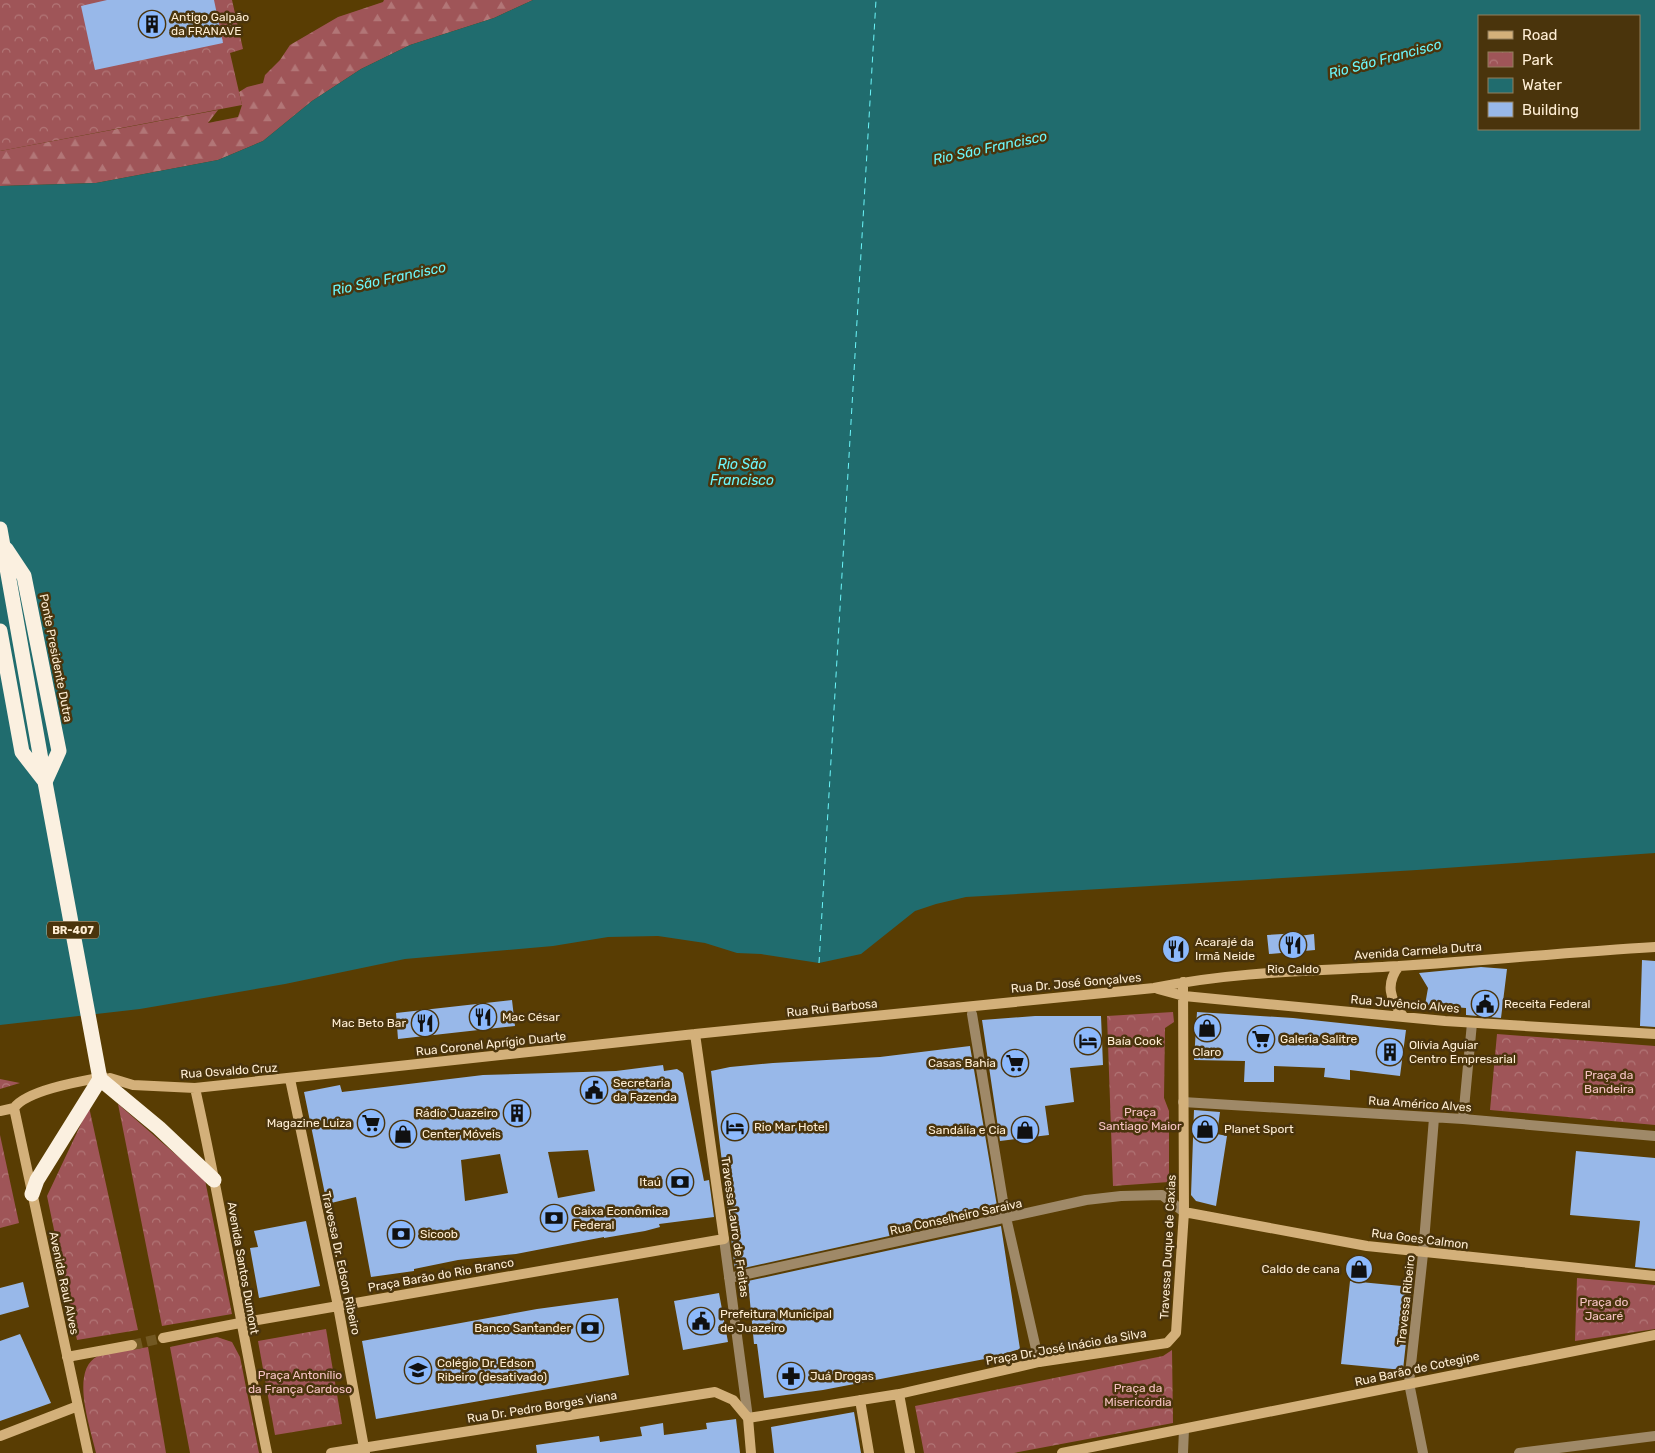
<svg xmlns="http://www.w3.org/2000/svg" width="1655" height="1453" viewBox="0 0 1655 1453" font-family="Rubik,sans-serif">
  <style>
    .forest { fill: url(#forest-firs) }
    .park { fill: url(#park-crowns) }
    .water { fill: #206c6e; fill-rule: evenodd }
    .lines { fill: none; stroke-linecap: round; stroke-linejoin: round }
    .ferry { stroke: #6bf6fa; stroke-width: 1; stroke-dasharray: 6 5; stroke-linecap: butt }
    .building { fill: #98b8e9; fill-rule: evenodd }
    .secondary-tunnel { stroke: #725822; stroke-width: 10; stroke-dasharray: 10 5; stroke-linecap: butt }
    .street { stroke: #9f8968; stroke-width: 10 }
    .secondary { stroke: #d3b07a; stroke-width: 10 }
    .highway { stroke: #fbf0e0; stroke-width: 15 }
    .highway-bridge { stroke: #fbf0e0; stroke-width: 15 }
    .labels { text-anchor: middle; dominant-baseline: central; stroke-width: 5; stroke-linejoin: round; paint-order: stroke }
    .shield { fill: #4a340c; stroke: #c9b698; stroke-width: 1 }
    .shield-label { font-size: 11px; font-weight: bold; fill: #ffeed4 }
    .poi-label { font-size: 12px; fill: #ffeed4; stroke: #4a340c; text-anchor: start }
    .street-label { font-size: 12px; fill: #ffeed4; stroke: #4a340c }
    .park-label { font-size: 12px; fill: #f6c2c3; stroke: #4a340c }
    .water-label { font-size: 14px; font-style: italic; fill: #6bf6fa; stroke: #4a340c }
  </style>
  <defs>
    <pattern id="forest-firs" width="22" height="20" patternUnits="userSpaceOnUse" patternTransform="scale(1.25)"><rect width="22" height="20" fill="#9f5558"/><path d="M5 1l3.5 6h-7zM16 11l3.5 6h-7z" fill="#b27677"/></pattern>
    <pattern id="park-crowns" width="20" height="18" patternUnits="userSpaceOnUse" patternTransform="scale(1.25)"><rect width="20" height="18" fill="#9f5558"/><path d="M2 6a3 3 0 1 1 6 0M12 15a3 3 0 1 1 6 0" fill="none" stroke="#b27677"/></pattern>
  </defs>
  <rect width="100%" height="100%" fill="#593d03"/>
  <path class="forest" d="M 384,0 L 533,0 L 494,18 L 410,45 L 361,69 L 312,101 L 263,141 L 218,160 L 96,183 L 0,186 L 0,151 L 218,110 L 208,123 L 238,117 L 242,105 L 239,92 L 247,87 L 263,83 L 265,75 L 280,60 L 290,45 L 338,17 L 383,2 Z"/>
  <path class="park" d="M 0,0 L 232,0 L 243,49 L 230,53 L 242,105 L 0,151 Z
    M 1173,1012 L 1174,1022 L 1165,1028 L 1164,1098 L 1169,1111 L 1169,1182 L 1113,1186 L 1107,1016 Z
    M 1497,1034 L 1655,1046 L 1655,1125 L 1490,1110 Z
    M 0,1079 L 20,1083 L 0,1089 Z
    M 118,1104 L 205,1180 L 232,1314 L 162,1326 Z
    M 89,1107 L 138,1330 L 77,1340 L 47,1196 Z
    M 0,1135 L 19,1223 L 0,1228 Z
    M 1577,1278 L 1655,1285 L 1655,1329 L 1575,1341 Z
    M 326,1329 L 342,1424 L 275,1435 L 258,1341 Z
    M 217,1337 L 232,1342 L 240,1357 L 259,1453 L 190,1453 L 170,1347 Z
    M 148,1347 L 166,1453 L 96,1453 C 91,1429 69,1370 98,1356 C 110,1351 134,1350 148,1347 Z
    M 1172,1350 L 1173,1423 L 1014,1453 L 924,1453 L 915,1406 L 1163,1356 Z"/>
  <path class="water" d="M 533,0 L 1655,0 L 1655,853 L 1417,870 L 966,897 L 936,904 L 915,911 L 861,954 L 819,963 L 761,954 L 737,953 L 705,943 L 658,936 L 608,937 L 553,946 L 405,959 L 285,984 L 140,1009 L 0,1025 L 0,186 L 96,183 L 218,160 L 263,141 L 312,101 L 361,69 L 410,45 L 494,18 ZM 1479,16 L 1639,16 L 1639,129 L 1479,129 Z"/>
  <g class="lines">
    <path class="ferry" d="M 819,963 L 876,0"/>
  </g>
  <path class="building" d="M 107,0 L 214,0 L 223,43 L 95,70 L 81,6 Z
    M 1299,933 L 1299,936 L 1314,934 L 1315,950 L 1269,954 L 1267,935 Z
    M 1642,960 L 1655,961 L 1655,1027 L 1640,1026 Z
    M 1481,967 L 1507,969 L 1501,1018 L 1466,1015 L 1466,1008 L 1425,1005 L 1428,988 L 1419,973 Z
    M 512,1000 L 515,1026 L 398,1039 L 396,1013 Z
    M 1197,1012 L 1293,1018 L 1406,1030 L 1400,1076 L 1350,1070 L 1350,1080 L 1324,1077 L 1325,1068 L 1274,1066 L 1274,1082 L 1244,1082 L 1245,1061 L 1194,1060 Z
    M 1035,1016 L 1101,1016 L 1103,1065 L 1070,1068 L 1074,1102 L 1045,1106 L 1049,1135 L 1000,1141 L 982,1020 Z
    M 970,1046 L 998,1212 L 735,1270 L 711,1071 L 730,1067 L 773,1063 L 880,1057 Z
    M 663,1065 L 664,1071 L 677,1069 L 683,1073 L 704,1181 L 709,1180 L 714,1217 L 659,1224 L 660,1227 L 645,1231 L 604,1238 L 604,1237 L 516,1254 L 458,1260 L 414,1269 L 414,1271 L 371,1277 L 356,1197 L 327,1204 L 304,1092 L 340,1085 L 342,1092 L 483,1075 L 616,1071 ZM 588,1150 L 595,1191 L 558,1198 L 548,1152 ZM 500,1154 L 508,1193 L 465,1201 L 461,1160 Z
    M 1194,1110 L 1220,1112 L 1217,1134 L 1227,1136 L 1216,1206 L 1196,1201 L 1191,1195 Z
    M 1576,1151 L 1655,1158 L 1655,1269 L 1635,1267 L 1640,1221 L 1570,1215 Z
    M 306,1221 L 320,1286 L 259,1298 L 250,1248 L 258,1247 L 254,1231 Z
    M 1001,1226 L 1020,1349 L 990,1358 L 823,1390 L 764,1398 L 757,1344 L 754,1344 L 748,1281 Z
    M 1350,1281 L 1412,1287 L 1403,1370 L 1341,1364 Z
    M 23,1282 L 29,1307 L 0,1315 L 0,1288 Z
    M 719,1293 L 728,1342 L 683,1350 L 674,1301 Z
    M 618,1298 L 629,1375 L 376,1419 L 362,1341 L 537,1309 Z
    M 20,1334 L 51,1403 L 0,1421 L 0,1341 Z
    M 854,1412 L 861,1453 L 774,1453 L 771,1427 Z
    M 736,1419 L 740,1453 L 537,1453 L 536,1445 L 599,1436 L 600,1442 L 642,1436 L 640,1427 L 663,1423 L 664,1435 L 707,1429 L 706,1423 Z"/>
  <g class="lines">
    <path class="secondary-tunnel" d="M 132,1345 L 163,1338"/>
    <path class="street" d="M 972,1014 L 1005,1213 L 1039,1362
      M 1183,1102 L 1463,1119 L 1655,1136
      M 1463,1119 L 1472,1023
      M 724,1239 L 748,1418
      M 729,1278 L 1086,1200 L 1121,1196 L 1162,1195 L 1184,1212
      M 1183,1453 L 1184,1429
      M 1423,1453 L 1409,1383 L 1423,1254 L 1434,1118
      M 1519,1453 L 1655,1436"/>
    <path class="secondary" d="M 1399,966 C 1385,984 1390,999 1403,1016
      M 1158,989 L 1184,996 L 1445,1021 L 1655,1034
      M 110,1078 L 133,1085 L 195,1088 L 695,1034 L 1154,988 C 1235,971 1317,971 1399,966 C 1484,961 1569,952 1655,947
      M 290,1079 L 338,1306 L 365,1453
      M 195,1088 C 222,1209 242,1332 267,1453
      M 0,1111 L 14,1108
      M 1184,1212 L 1367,1246 L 1655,1276
      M 163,1338 L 240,1323 L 724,1239 L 695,1034
      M 67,1357 L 132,1345
      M 899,1394 L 910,1453
      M 860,1400 L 869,1453
      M 748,1418 L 899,1394 L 1039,1362 L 1167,1343 L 1176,1333 L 1184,1212 L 1183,982
      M 748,1418 L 751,1453
      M 0,1436 L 78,1406
      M 88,1453 L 14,1108 C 27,1090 82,1081 104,1077
      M 331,1453 L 715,1392 L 733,1400 L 748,1418
      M 1062,1453 L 1655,1335"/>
    <path class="highway" d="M 0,529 L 45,782
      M 6,549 L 24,576 L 59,751 L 45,782
      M 0,631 L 22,752 L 43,779
      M 32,1194 L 37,1180 L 100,1079 L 159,1128 L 214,1180"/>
    <path class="highway-bridge" d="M 45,782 L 100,1079"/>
  </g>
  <defs>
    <g id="building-disc" transform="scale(1.4375)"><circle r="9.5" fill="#8cb9fc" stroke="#4a340c"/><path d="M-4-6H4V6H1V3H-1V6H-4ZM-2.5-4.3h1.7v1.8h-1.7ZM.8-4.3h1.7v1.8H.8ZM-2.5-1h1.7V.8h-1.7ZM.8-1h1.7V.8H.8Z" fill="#111"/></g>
    <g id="restaurant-disc" transform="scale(1.4375)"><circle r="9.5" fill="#8cb9fc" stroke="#4a340c"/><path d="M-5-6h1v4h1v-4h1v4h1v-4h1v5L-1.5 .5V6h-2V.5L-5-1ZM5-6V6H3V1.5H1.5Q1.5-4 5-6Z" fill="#111"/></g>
    <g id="civic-disc" transform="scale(1.4375)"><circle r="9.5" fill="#8cb9fc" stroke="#4a340c"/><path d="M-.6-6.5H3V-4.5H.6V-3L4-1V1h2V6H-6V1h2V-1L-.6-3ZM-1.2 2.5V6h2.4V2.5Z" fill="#111"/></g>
    <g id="shop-disc" transform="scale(1.4375)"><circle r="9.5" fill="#8cb9fc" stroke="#4a340c"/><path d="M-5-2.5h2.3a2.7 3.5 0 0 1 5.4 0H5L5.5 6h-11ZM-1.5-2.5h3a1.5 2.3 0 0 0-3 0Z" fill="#111"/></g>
    <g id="supermarket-disc" transform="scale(1.4375)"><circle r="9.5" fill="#8cb9fc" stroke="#4a340c"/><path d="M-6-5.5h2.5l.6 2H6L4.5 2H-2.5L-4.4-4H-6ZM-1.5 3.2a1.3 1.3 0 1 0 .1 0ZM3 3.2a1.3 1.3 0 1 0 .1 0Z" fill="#111"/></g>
    <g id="hotel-disc" transform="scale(1.4375)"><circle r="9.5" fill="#8cb9fc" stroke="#4a340c"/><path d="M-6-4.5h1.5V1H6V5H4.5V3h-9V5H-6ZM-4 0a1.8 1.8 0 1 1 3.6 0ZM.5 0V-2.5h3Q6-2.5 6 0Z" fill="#111"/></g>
    <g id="bank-disc" transform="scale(1.4375)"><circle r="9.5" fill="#8cb9fc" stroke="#4a340c"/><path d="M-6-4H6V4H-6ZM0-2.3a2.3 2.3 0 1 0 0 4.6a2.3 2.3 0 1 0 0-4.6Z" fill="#111"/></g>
    <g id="school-disc" transform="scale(1.4375)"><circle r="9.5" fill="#8cb9fc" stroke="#4a340c"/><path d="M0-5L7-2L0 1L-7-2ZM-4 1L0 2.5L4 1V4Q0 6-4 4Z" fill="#111"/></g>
    <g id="pharmacy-disc" transform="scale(1.4375)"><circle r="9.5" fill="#8cb9fc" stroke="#4a340c"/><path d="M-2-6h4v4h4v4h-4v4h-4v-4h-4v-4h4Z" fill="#111"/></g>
  </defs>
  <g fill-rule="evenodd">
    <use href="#building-disc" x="152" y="24"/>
    <use href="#restaurant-disc" x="1293" y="945"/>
    <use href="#restaurant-disc" x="1176" y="949"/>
    <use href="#civic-disc" x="1485" y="1004"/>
    <use href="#restaurant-disc" x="483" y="1017"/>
    <use href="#restaurant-disc" x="425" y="1023"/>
    <use href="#shop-disc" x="1207" y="1028"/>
    <use href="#supermarket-disc" x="1261" y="1039"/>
    <use href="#hotel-disc" x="1088" y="1041"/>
    <use href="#building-disc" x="1390" y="1052"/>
    <use href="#supermarket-disc" x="1015" y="1063"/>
    <use href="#civic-disc" x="594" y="1090"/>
    <use href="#building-disc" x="517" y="1113"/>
    <use href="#supermarket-disc" x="371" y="1123"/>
    <use href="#hotel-disc" x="735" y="1127"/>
    <use href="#shop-disc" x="1205" y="1129"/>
    <use href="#shop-disc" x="1025" y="1130"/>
    <use href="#shop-disc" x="403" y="1134"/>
    <use href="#bank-disc" x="680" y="1182"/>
    <use href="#bank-disc" x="554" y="1218"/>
    <use href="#bank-disc" x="401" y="1234"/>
    <use href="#shop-disc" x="1359" y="1269"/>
    <use href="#civic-disc" x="701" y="1321"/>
    <use href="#bank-disc" x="590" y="1328"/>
    <use href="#school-disc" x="418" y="1370"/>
    <use href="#pharmacy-disc" x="791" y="1376"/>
  </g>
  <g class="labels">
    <rect class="shield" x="47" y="921.5" width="52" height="17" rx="4"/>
    <g class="shield-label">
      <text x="73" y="930">BR-407</text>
    </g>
    <g class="poi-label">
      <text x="171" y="17">Antigo Galpão<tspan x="171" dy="14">da FRANAVE</tspan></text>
      <text x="1195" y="942">Acarajé da<tspan x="1195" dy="14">Irmã Neide</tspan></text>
      <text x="1293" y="969" text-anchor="middle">Rio Caldo</text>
      <text x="1504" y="1004">Receita Federal</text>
      <text x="502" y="1017">Mac César</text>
      <text x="406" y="1023" text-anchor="end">Mac Beto Bar</text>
      <text x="1280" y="1039">Galeria Salitre</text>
      <text x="1107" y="1041">Baía Cook</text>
      <text x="1409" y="1045">Olívia Aguiar<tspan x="1409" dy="14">Centro Empresarial</tspan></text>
      <text x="1207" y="1052" text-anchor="middle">Claro</text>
      <text x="996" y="1063" text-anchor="end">Casas Bahia</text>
      <text x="613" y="1083">Secretaria<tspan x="613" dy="14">da Fazenda</tspan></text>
      <text x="498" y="1113" text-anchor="end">Rádio Juazeiro</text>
      <text x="352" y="1123" text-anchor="end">Magazine Luiza</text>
      <text x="754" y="1127">Rio Mar Hotel</text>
      <text x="1224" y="1129">Planet Sport</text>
      <text x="1006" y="1130" text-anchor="end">Sandália e Cia</text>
      <text x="422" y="1134">Center Móveis</text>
      <text x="661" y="1182" text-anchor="end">Itaú</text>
      <text x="573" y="1211">Caixa Econômica<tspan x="573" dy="14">Federal</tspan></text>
      <text x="420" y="1234">Sicoob</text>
      <text x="1340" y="1269" text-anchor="end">Caldo de cana</text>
      <text x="720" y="1314">Prefeitura Municipal<tspan x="720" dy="14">de Juazeiro</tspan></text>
      <text x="571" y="1328" text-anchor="end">Banco Santander</text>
      <text x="437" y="1363">Colégio Dr. Edson<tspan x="437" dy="14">Ribeiro (desativado)</tspan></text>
      <text x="810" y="1376">Juá Drogas</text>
    </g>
    <g class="street-label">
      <text transform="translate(56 658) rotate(79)">Ponte Presidente Dutra</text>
      <text transform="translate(1418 951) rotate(-4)">Avenida Carmela Dutra</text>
      <text transform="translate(1076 983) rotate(-5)">Rua Dr. José Gonçalves</text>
      <text transform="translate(1405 1004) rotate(5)">Rua Juvêncio Alves</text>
      <text transform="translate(832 1008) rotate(-6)">Rua Rui Barbosa</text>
      <text transform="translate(491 1044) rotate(-6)">Rua Coronel Aprígio Duarte</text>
      <text transform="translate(229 1071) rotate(-4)">Rua Osvaldo Cruz</text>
      <text transform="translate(1420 1104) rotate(4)">Rua Américo Alves</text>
      <text transform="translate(956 1217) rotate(-12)">Rua Conselheiro Saraiva</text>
      <text transform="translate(735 1227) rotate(82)">Travessa Lauro de Freitas</text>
      <text transform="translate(1420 1239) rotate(7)">Rua Goes Calmon</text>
      <text transform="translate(1168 1247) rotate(-87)">Travessa Duque de Caxias</text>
      <text transform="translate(341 1263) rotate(78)">Travessa Dr. Edson Ribeiro</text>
      <text transform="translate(243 1268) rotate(80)">Avenida Santos Dumont</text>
      <text transform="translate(441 1275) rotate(-10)">Praça Barão do Rio Branco</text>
      <text transform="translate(64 1283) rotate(78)">Avenida Raul Alves</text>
      <text transform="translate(1406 1300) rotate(-84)">Travessa Ribeiro</text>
      <text transform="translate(1066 1347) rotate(-10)">Praça Dr. José Inácio da Silva</text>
      <text transform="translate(1417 1369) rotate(-12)">Rua Barão de Cotegipe</text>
      <text transform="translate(542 1407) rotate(-9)">Rua Dr. Pedro Borges Viana</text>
    </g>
    <g class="park-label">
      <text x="1609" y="1075">Praça da<tspan x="1609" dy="14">Bandeira</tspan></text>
      <text x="1140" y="1112">Praça<tspan x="1140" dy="14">Santiago Maior</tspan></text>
      <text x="1604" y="1302">Praça do<tspan x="1604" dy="14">Jacaré</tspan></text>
      <text x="300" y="1375">Praça Antonílio<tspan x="300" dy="14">da França Cardoso</tspan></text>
      <text x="1138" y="1388">Praça da<tspan x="1138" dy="14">Misericórdia</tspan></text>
    </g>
    <g class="water-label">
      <text transform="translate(1385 59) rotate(-15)">Rio São Francisco</text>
      <text transform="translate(990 148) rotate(-12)">Rio São Francisco</text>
      <text transform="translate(389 279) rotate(-12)">Rio São Francisco</text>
      <text x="742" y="464">Rio São<tspan x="742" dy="16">Francisco</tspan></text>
    </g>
  </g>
  <rect x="1478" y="15" width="162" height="115" fill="#4a340c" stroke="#927e5c"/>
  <rect x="1488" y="31" width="25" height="8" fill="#d3b07a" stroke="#927e5c"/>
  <text x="1522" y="40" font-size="15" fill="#ffeed4">Road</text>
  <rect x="1488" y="52" width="25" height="15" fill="url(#park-crowns)" stroke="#927e5c"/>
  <text x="1522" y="65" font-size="15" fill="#ffeed4">Park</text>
  <rect x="1488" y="78" width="25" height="15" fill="#206c6e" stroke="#927e5c"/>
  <text x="1522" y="90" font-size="15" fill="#ffeed4">Water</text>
  <rect x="1488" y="102" width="25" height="15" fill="#98b8e9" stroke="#927e5c"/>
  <text x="1522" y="115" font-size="15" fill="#ffeed4">Building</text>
</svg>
